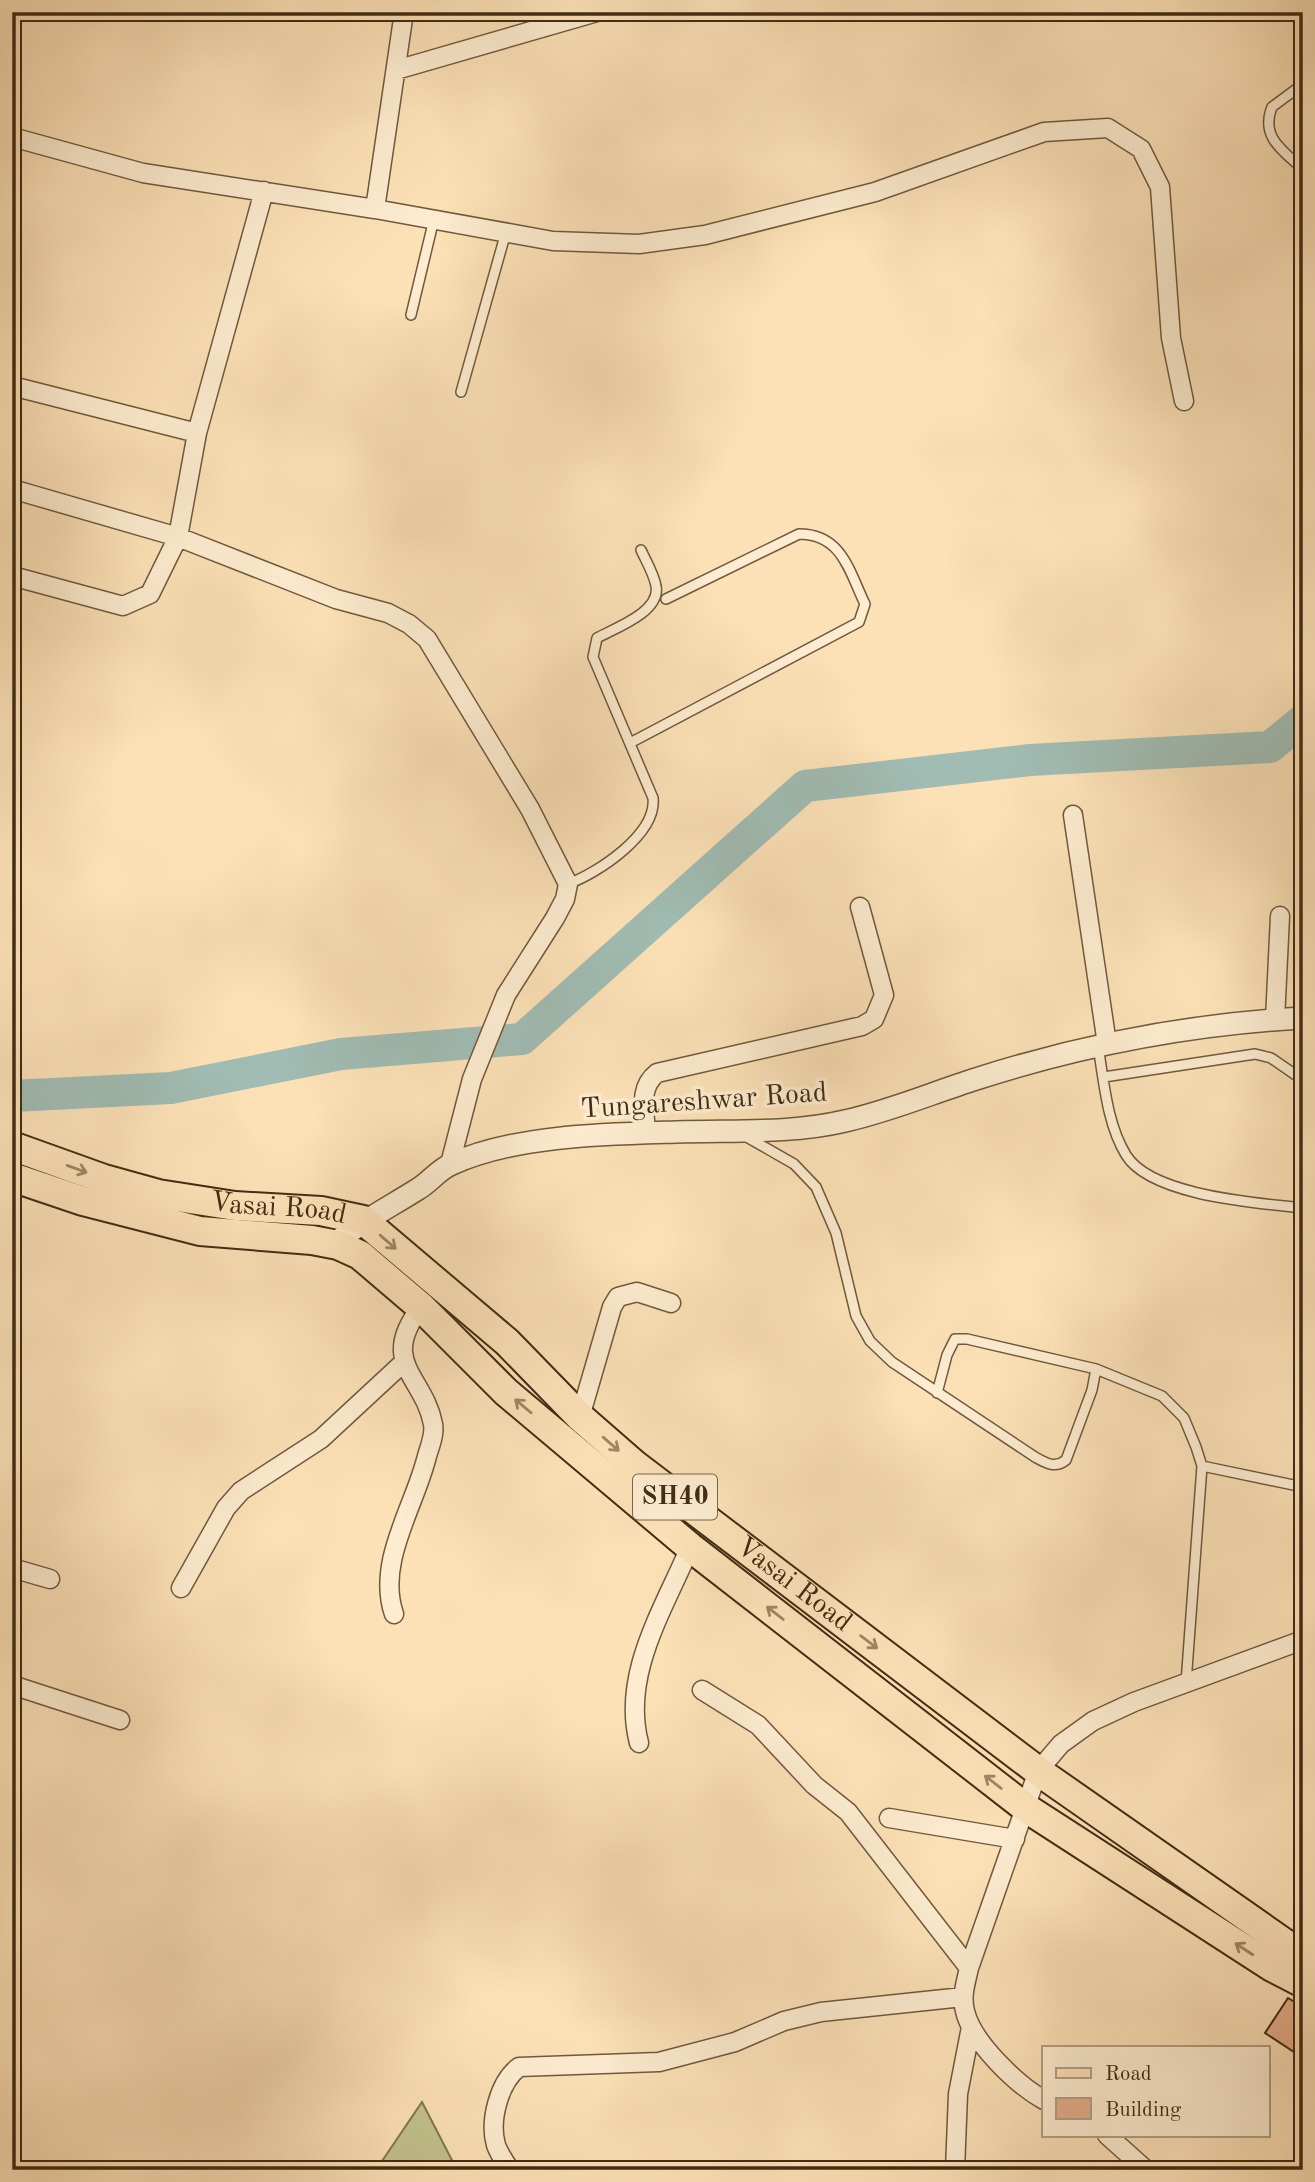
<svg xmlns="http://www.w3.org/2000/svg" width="1315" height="2182" viewBox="0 0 1315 2182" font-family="'Old Standard TT',serif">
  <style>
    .green { fill: #c2c28c; stroke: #827750; stroke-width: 2 }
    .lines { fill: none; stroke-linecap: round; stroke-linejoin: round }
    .river { stroke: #a0bcb3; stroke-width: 32 }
    .building { fill: #e5ad89; stroke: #412c13; stroke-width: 2 }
    .service-casing { stroke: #70593c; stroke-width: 12 }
    .minor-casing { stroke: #70593c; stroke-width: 21 }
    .tertiary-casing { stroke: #70593c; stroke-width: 24 }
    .primary-casing { stroke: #412c13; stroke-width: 32 }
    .service { stroke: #fdecd0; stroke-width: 9 }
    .minor { stroke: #fdecd0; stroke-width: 18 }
    .tertiary { stroke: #fdecd0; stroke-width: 21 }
    .primary { stroke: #fce1b7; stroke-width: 28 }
    .oneway { stroke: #9e8665 }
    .labels { text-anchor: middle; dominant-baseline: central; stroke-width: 7; stroke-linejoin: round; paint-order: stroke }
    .shield { fill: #fdecd0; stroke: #79664c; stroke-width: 2 }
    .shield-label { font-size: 26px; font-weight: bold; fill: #412c13 }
    .street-label { font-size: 28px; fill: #412c13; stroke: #fdecd0 }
  </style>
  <rect width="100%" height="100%" fill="#fce1b7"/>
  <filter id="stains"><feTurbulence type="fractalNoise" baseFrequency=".00286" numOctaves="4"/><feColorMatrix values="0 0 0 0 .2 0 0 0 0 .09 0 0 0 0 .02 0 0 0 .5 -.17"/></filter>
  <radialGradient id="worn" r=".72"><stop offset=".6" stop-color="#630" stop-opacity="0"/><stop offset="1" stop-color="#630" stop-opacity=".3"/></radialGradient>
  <path class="green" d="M 422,2102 L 457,2170 L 376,2170 Z"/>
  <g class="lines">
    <path class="river" d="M 12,1096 L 171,1088 L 341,1054 L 522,1039 L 805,786 L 1030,760 L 1270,747 L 1303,720"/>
  </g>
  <path class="building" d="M 1288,1998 L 1303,2007 L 1303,2058 L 1265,2033 Z"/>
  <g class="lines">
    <g class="service-casing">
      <path id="service" d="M 1303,84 L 1272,107 C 1260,137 1283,151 1303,169
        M 411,315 L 434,219
        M 461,392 L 506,232
        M 630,743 L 859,622 L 865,604 C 849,571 842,534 799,534 L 666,599
        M 568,884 C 598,873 657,834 653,798 L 593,657 L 597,638 C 615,628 661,612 656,586 C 654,574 646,561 641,550
        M 1098,1046 C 1104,1082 1107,1124 1126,1155 C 1151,1196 1258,1203 1303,1208
        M 1104,1077 L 1255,1054 L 1271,1058 L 1303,1080
        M 745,1136 L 794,1164 L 816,1187 L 836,1233 L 856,1316 L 870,1341 L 892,1362 L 1035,1457 C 1046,1463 1055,1469 1066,1460 L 1092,1390 L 1096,1369 L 1162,1396 L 1184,1418 L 1196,1447 L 1202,1466 L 1186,1683
        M 12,1305 L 15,1305
        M 937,1393 L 947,1355 L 955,1339 L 967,1339 L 1096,1369
        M 1202,1466 L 1303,1487
        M 1026,2168 L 1028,2170"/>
    </g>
    <g class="minor-casing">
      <path id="minor" d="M 396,70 L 597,12
        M 12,137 L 143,173 L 375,209 L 553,241 L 639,244 L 705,235 L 875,192 L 1044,132 L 1108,128 L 1141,149 L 1160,187 L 1171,338 L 1184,401
        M 375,209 L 404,12
        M 12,386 L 197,433
        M 12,489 L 178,537 L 336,599 L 388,613 L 409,624 L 427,639 L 530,809 L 568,884 L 565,899 L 555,918 L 506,995 L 472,1079 L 450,1164
        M 12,576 L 123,606 L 150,594 L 178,537 L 197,433 L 264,191
        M 1073,815 L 1107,1044
        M 1275,1020 L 1280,916
        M 646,1133 C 645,1110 638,1088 657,1073 L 862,1026 L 874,1019 L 884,995 L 860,907
        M 580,1417 L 612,1307 L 618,1297 L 637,1292 L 671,1303
        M 12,1568 L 50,1579
        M 181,1588 L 226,1508 L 241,1491 L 321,1439 L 403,1363
        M 394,1614 C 376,1562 415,1506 427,1456 C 430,1446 435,1434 433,1424 C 424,1376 378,1363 421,1307
        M 12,1685 L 120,1720
        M 702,1690 L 758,1725 L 814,1785 L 848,1812 L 969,1968
        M 639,1743 C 621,1674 664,1609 690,1547
        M 889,1818 L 1015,1839
        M 1044,2100 C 1017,2085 972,2042 965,2011 C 961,1996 966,1982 969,1968 L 1038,1771 L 1061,1744 L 1093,1721 L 1134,1702 L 1303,1640
        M 1107,2135 L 1146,2170
        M 510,2170 C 505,2162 499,2154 496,2145 C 489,2121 499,2082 519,2067 L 659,2062 L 735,2042 L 784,2021 L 821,2012 L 963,1997
        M 955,2170 L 958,2094 L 971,2027"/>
    </g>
    <g class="tertiary-casing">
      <path id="tertiary" d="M 334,1244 C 363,1220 388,1208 418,1189 C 430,1182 439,1169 452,1164 C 516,1135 607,1134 676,1132 C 732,1130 790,1134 845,1121 C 890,1111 932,1093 976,1079 C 1082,1045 1192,1024 1303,1018"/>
    </g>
    <g class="primary-casing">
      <g id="primary">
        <path id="s1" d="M 12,1146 L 104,1179 L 158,1194 L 235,1206 L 321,1211 L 363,1220 L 507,1342 L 580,1417 L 635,1465 L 1038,1771 L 1303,1956"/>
        <path d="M 12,1177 L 83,1201 L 200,1231 L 312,1240 L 338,1245 L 360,1255 L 421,1307 L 506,1392 L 690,1547 L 1026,1808 L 1272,1967 L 1303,1983"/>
      </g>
    </g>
    <use href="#service" class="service"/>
    <use href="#minor" class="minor"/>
    <use href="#tertiary" class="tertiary"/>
    <use href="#primary" class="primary"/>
  </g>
  <defs><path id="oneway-shaft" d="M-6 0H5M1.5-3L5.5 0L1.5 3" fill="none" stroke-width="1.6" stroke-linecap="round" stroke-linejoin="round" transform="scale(1.75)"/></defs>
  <g class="oneway">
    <use href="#oneway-shaft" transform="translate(77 1169) rotate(20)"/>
    <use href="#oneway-shaft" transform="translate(388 1242) rotate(41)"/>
    <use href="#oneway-shaft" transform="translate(523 1406) rotate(-140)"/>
    <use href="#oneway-shaft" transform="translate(611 1444) rotate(41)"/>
    <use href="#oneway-shaft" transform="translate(775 1613) rotate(-142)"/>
    <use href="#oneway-shaft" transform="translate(869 1642) rotate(37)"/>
    <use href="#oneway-shaft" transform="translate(993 1782) rotate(-142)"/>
    <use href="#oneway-shaft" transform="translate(1244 1949) rotate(-147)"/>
  </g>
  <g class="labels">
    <rect class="shield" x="633" y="1474.5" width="84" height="45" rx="5"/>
    <g class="shield-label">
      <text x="675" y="1497">SH40</text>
    </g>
    <g class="street-label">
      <text transform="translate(704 1102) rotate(-4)">Tungareshwar Road</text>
      <text stroke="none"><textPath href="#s1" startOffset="275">Vasai Road</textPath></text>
      <text stroke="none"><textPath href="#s1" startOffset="926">Vasai Road</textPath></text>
    </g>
  </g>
  <rect width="1315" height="2182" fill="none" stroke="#fce1b7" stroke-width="42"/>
  <rect x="14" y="14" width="1287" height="2154" fill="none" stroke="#412c13" stroke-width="3.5"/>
  <rect x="21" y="21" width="1273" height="2140" fill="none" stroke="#412c13" stroke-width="2"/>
  <rect x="1042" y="2046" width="228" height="91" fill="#fdecd0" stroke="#b29f84" stroke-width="2"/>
  <rect x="1056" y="2068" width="35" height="10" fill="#fce1b7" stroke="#b29f84" stroke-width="2"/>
  <text x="1105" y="2080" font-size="21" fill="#412c13">Road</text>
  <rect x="1056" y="2098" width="35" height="21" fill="#e5ad89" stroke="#b29f84" stroke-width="2"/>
  <text x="1105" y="2116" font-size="21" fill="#412c13">Building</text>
  <rect width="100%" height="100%" filter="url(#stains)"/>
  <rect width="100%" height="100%" fill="url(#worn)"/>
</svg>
